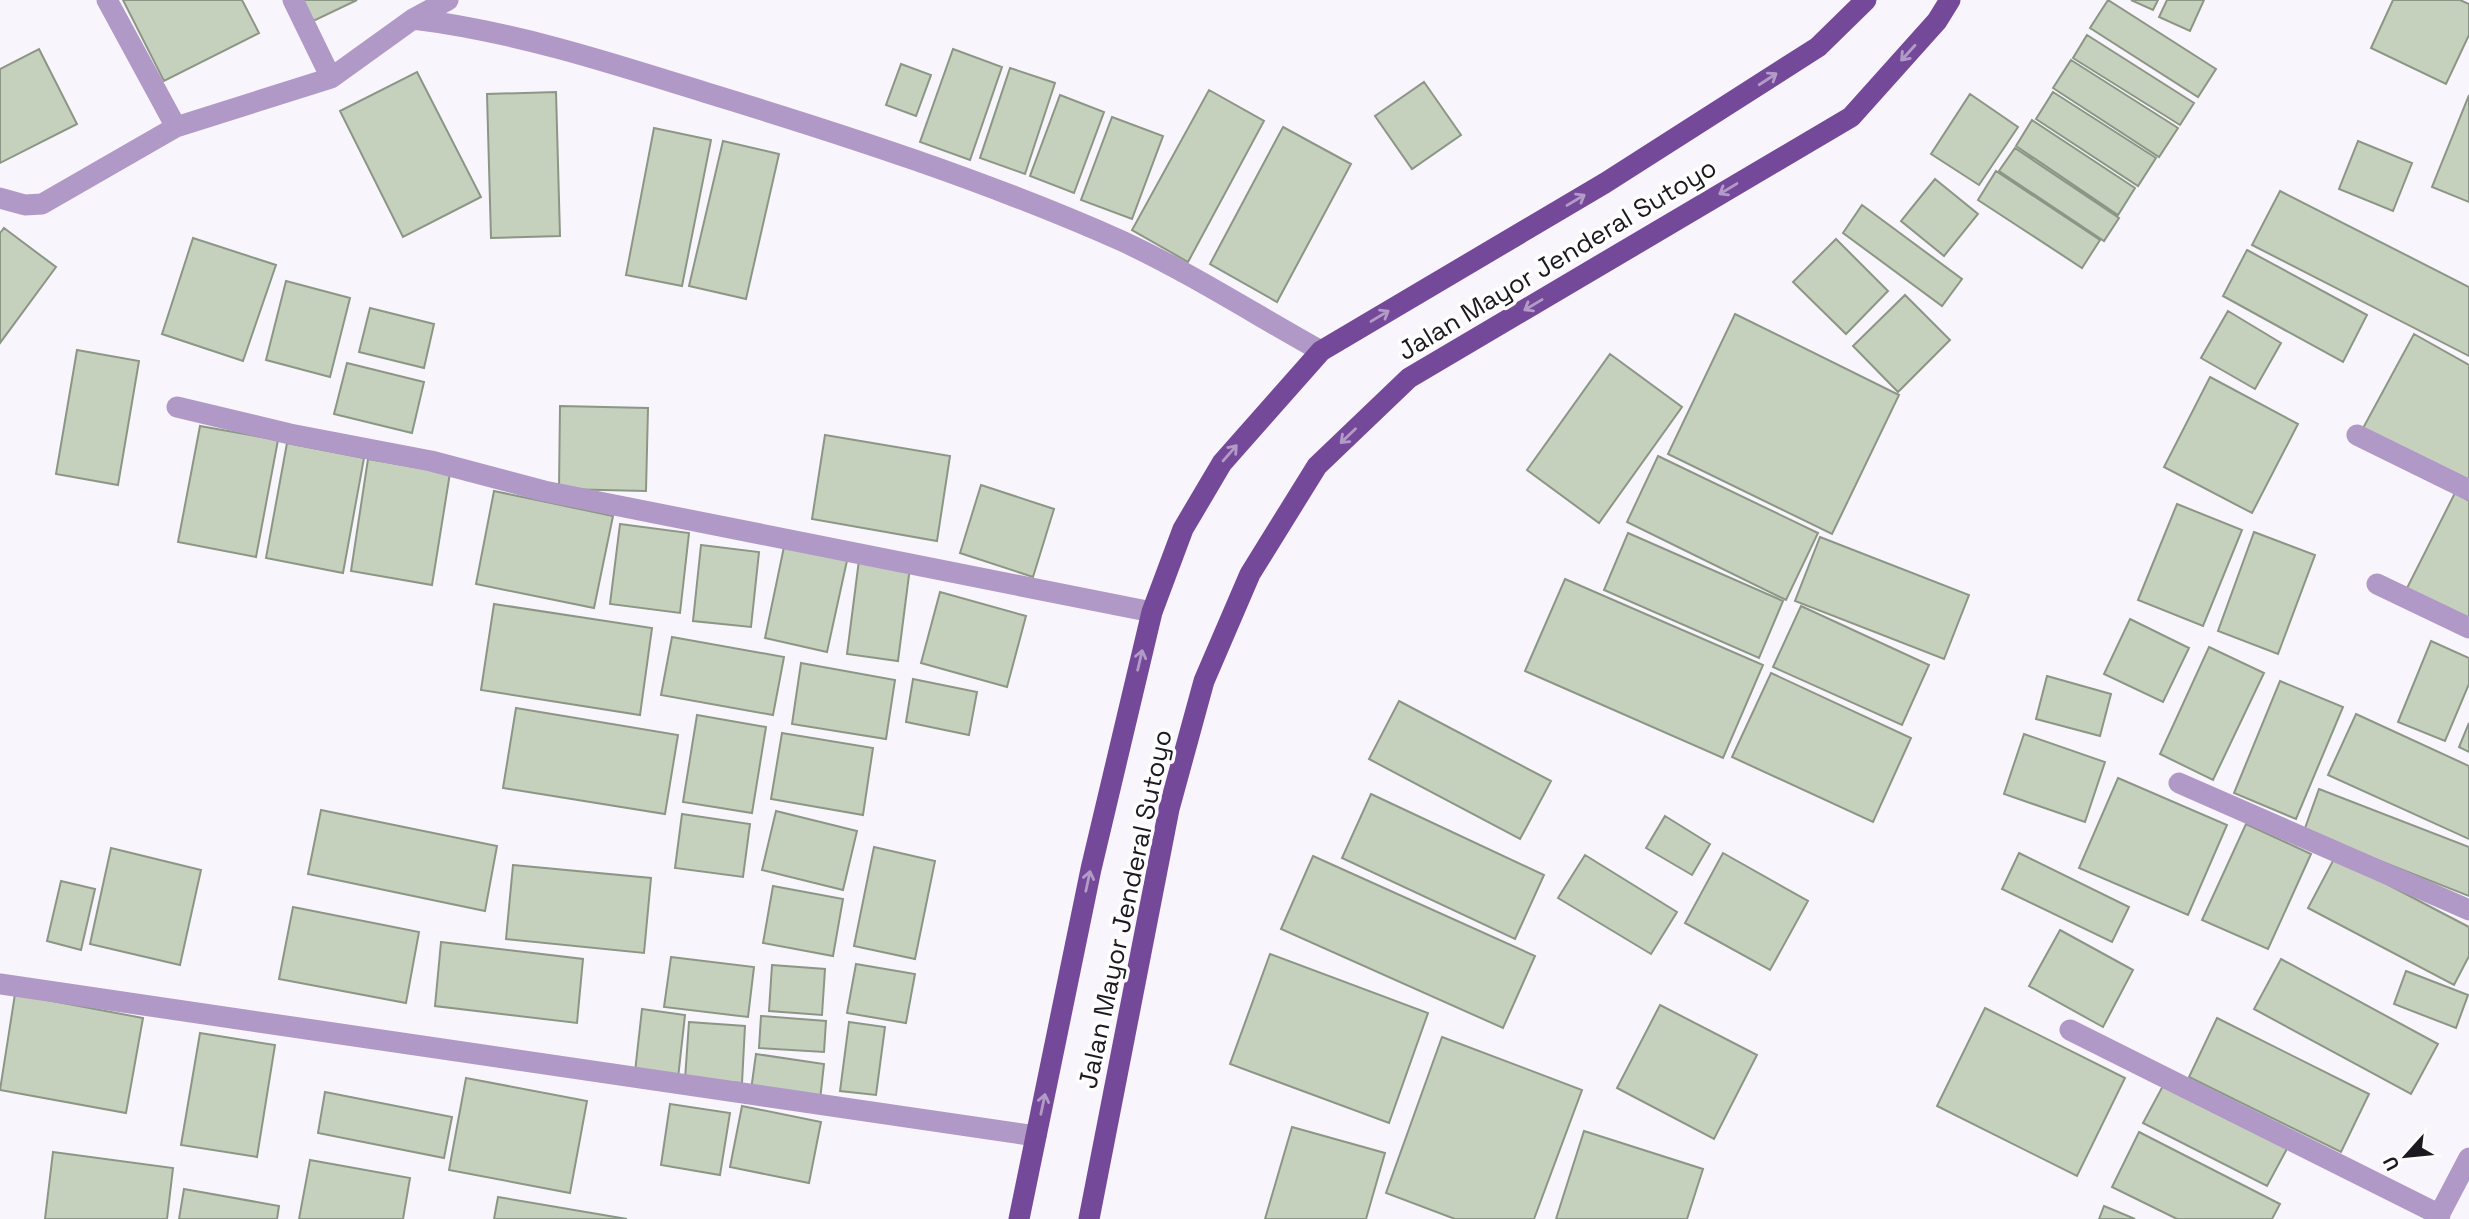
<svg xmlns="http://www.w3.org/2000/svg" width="2469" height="1219" viewBox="0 0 2469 1219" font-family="'Space Grotesk',sans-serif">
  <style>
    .building { fill: #c5d0bd; stroke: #8c9685; stroke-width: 2 }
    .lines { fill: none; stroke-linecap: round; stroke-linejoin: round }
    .minor { stroke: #b099c6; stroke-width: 21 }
    .major { stroke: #754999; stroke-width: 21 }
    .oneway { stroke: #b39bc7 }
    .labels { text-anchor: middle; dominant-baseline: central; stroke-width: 7; stroke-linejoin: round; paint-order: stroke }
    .street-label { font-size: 26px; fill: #1c1920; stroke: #fff }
  </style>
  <rect width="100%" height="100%" fill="#f9f5fd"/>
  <path class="building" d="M 123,0 L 242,0 L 259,33 L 164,81 Z
    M 295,0 L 357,0 L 307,24 Z
    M 2108,0 L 2216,69 L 2198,97 L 2090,28 Z
    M 2131,0 L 2158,0 L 2153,10 Z
    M 2167,0 L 2204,0 L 2190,31 L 2159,17 Z
    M 2393,0 L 2460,0 L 2469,4 L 2469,35 L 2446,84 L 2371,48 Z
    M 2087,35 L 2194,103 L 2180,125 L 2073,58 Z
    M 39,49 L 77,124 L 0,163 L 0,69 Z
    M 953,49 L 1002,67 L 970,160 L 920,142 Z
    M 2071,60 L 2178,128 L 2159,157 L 2053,88 Z
    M 901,64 L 931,75 L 916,116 L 886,105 Z
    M 1010,68 L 1055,83 L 1025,174 L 980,158 Z
    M 417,72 L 481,197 L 403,237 L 340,111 Z
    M 1424,82 L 1461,135 L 1412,169 L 1375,116 Z
    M 1209,90 L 1264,121 L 1188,262 L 1132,230 Z
    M 556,92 L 560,236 L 491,238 L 487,94 Z
    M 2053,92 L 2156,158 L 2138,186 L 2036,119 Z
    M 1970,94 L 2018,127 L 1979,185 L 1931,154 Z
    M 1060,95 L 1104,112 L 1074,193 L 1030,176 Z
    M 2469,95 L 2469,202 L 2432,187 Z
    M 1112,117 L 1163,136 L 1132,219 L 1081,200 Z
    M 2032,120 L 2135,188 L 2118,215 L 2016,146 Z
    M 1283,127 L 1351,164 L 1277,302 L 1210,264 Z
    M 654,128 L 711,140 L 682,286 L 626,275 Z
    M 723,141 L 779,154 L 746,299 L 689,286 Z
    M 2358,141 L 2412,163 L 2393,211 L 2339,189 Z
    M 2015,148 L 2119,218 L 2104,241 L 1999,171 Z
    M 1996,171 L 2100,240 L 2082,268 L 1978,200 Z
    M 1935,179 L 1978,214 L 1944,256 L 1901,221 Z
    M 2280,191 L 2469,287 L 2469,356 L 2252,245 Z
    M 1862,205 L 1962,279 L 1942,306 L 1843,233 Z
    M 4,228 L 56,267 L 0,343 L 0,233 Z
    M 193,238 L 276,265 L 243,361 L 162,334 Z
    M 1836,239 L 1888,291 L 1846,334 L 1793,282 Z
    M 2247,250 L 2367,315 L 2343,362 L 2223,296 Z
    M 286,281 L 350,298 L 330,377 L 266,360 Z
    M 1905,295 L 1950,340 L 1898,392 L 1853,346 Z
    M 370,308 L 434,324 L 424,368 L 359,352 Z
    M 2228,311 L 2281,343 L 2255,389 L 2201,358 Z
    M 1735,314 L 1899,395 L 1832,534 L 1668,454 Z
    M 2414,334 L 2469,365 L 2469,482 L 2362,430 Z
    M 77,350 L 139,361 L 118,485 L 56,474 Z
    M 1610,354 L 1682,407 L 1599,523 L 1527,470 Z
    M 347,363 L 424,382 L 412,433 L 334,414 Z
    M 2210,377 L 2298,424 L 2252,513 L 2164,467 Z
    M 560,406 L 648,408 L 646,491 L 559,489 Z
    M 200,426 L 278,440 L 256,557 L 178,542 Z
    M 825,435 L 950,456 L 937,541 L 812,519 Z
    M 287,443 L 364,458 L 343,573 L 266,558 Z
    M 1658,456 L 1818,533 L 1786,600 L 1627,522 Z
    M 368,459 L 450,473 L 432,585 L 351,571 Z
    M 981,485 L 1054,509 L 1033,577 L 960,553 Z
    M 494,491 L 613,516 L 594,608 L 476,584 Z
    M 2455,493 L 2469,501 L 2469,624 L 2405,592 Z
    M 2177,504 L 2242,530 L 2203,626 L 2138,600 Z
    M 620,524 L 689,533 L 680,613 L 610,604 Z
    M 2254,532 L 2315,555 L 2278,654 L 2218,631 Z
    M 1628,533 L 1783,601 L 1759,658 L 1604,590 Z
    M 1820,537 L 1969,595 L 1944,659 L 1795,601 Z
    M 785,542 L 848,556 L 827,652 L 765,638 Z
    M 701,545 L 759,552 L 751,627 L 693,621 Z
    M 859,560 L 910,567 L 898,661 L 847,654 Z
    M 1565,579 L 1763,665 L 1723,758 L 1525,671 Z
    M 940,592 L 1026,616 L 1007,687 L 921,663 Z
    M 494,604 L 652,628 L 640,715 L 481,690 Z
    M 1801,606 L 1929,665 L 1902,725 L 1773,667 Z
    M 2130,619 L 2189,648 L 2163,702 L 2104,674 Z
    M 672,637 L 784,657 L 773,715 L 661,695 Z
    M 2431,641 L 2469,658 L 2469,684 L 2445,741 L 2398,722 Z
    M 2209,647 L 2264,673 L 2213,780 L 2160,754 Z
    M 801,663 L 895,680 L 886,739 L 792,724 Z
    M 1771,673 L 1911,738 L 1873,822 L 1732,757 Z
    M 2047,676 L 2111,694 L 2100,736 L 2036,719 Z
    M 913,679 L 977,692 L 969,735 L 906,722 Z
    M 2280,681 L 2343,707 L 2296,819 L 2234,793 Z
    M 1399,701 L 1551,781 L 1520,839 L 1369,759 Z
    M 516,708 L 678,735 L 665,814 L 503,788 Z
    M 2356,714 L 2469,766 L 2469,839 L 2328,775 Z
    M 697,715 L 766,727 L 752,813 L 683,802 Z
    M 2469,723 L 2469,752 L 2459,747 Z
    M 782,733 L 873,748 L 863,815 L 771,799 Z
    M 2024,734 L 2105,762 L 2085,822 L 2004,794 Z
    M 2118,778 L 2227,825 L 2188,915 L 2079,868 Z
    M 2319,789 L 2469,847 L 2469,896 L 2304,831 Z
    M 1371,794 L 1544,875 L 1515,939 L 1342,858 Z
    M 321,810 L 497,846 L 485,911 L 308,874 Z
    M 776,811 L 857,831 L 843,890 L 762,870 Z
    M 682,814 L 750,824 L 743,877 L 675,868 Z
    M 1665,816 L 1710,844 L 1692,875 L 1646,848 Z
    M 2246,824 L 2311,854 L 2268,949 L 2202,920 Z
    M 874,847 L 935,861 L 915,959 L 854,946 Z
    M 111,848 L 201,870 L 180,965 L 90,944 Z
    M 1723,853 L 1808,901 L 1770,970 L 1685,923 Z
    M 2019,853 L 2129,907 L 2112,942 L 2002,889 Z
    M 1585,855 L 1677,912 L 1651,954 L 1558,898 Z
    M 1313,856 L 1535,956 L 1503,1028 L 1281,929 Z
    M 2335,857 L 2469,927 L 2469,956 L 2454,985 L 2308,908 Z
    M 513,865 L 651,878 L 644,953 L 506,939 Z
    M 61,881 L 95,889 L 81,950 L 47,941 Z
    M 773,886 L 843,899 L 833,956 L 763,943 Z
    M 293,907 L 419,932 L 406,1003 L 279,979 Z
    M 2060,930 L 2133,970 L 2103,1027 L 2029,986 Z
    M 441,942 L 583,959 L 577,1023 L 435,1006 Z
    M 1270,954 L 1428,1013 L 1389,1123 L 1230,1064 Z
    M 671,957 L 754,967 L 748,1017 L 664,1007 Z
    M 2281,959 L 2438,1044 L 2411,1094 L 2254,1009 Z
    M 856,964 L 915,974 L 906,1023 L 847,1013 Z
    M 772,965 L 825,969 L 822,1015 L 769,1011 Z
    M 2406,971 L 2468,995 L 2456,1028 L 2394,1004 Z
    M 15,994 L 143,1018 L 126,1113 L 0,1090 Z
    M 1660,1005 L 1757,1055 L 1714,1139 L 1617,1088 Z
    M 1985,1008 L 2125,1078 L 2077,1176 L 1937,1106 Z
    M 642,1009 L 685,1015 L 678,1078 L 635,1072 Z
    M 761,1016 L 826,1021 L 824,1052 L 759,1048 Z
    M 2217,1018 L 2369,1094 L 2341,1152 L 2189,1077 Z
    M 689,1022 L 745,1026 L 742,1083 L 685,1079 Z
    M 849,1022 L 885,1027 L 876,1095 L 840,1091 Z
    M 200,1033 L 275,1045 L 257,1157 L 181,1145 Z
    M 1442,1037 L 1582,1090 L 1534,1219 L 1455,1219 L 1386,1193 Z
    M 756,1054 L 824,1064 L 820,1100 L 751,1090 Z
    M 466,1078 L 587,1101 L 570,1193 L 449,1170 Z
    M 2165,1082 L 2289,1145 L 2267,1186 L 2143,1123 Z
    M 325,1092 L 452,1117 L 444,1158 L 318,1133 Z
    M 670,1104 L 730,1113 L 720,1175 L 661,1165 Z
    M 742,1106 L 821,1122 L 809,1183 L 730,1167 Z
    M 1292,1127 L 1385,1153 L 1366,1219 L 1265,1219 Z
    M 1584,1131 L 1703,1169 L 1687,1219 L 1556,1219 Z
    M 2139,1132 L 2280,1204 L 2272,1219 L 2177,1219 L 2112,1187 Z
    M 53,1152 L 173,1168 L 167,1219 L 45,1219 Z
    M 310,1160 L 410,1178 L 403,1219 L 299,1219 Z
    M 184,1189 L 279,1206 L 277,1219 L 179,1219 Z
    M 498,1197 L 627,1219 L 494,1219 Z
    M 2104,1206 L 2135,1219 L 2099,1219 Z"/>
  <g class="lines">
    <path class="minor" d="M 107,0 L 176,127
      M 293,0 L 331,78
      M 413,19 C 512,31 609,62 704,92 C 845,135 987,181 1122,241 C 1189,272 1256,315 1321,351
      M 0,198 L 25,205 L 42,204 L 176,127 L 331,78 L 413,19 L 448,0
      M 177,407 L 290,434 L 431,461 L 544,491 L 1152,612
      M 2357,435 L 2469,490
      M 2377,584 L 2469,628
      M 2179,783 L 2469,910
      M 0,984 L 1036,1136
      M 2070,1030 L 2440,1215
      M 2437,1219 L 2469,1158"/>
    <path class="major" d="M 1019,1219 L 1091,869 L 1152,612 L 1183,529 L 1222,463 L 1321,351 L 1605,183 L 1818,47 L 1866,0
      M 1089,1219 L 1169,809 L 1204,681 L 1250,574 L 1317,466 L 1409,378 L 1851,117 L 1937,21 L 1950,0"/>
  </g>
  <defs><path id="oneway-shaft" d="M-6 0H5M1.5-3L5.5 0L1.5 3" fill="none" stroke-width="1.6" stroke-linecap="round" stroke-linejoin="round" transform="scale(1.75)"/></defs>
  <g class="oneway">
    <use href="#oneway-shaft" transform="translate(1908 53) rotate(132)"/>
    <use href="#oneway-shaft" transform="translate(1768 79) rotate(-33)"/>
    <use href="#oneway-shaft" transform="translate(1728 189) rotate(149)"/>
    <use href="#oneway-shaft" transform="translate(1576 200) rotate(-31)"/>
    <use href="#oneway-shaft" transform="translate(1533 305) rotate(149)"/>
    <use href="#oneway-shaft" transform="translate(1380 316) rotate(-31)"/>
    <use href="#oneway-shaft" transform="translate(1348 436) rotate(136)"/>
    <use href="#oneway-shaft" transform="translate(1230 453) rotate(-49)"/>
    <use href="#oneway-shaft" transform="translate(1140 660) rotate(-77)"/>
    <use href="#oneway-shaft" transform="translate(1088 881) rotate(-78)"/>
    <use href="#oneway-shaft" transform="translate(1043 1104) rotate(-78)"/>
  </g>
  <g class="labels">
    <g class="street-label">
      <text transform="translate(1557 259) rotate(-31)">Jalan Mayor Jenderal Sutoyo</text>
      <text transform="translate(1125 909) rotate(-78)">Jalan Mayor Jenderal Sutoyo</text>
    </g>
  </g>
  <g transform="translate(2406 1156) rotate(243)" stroke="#ffffff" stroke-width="5" paint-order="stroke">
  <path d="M0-5L12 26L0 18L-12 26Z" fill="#1c1920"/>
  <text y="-10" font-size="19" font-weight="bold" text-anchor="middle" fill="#1c1920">U</text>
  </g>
</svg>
